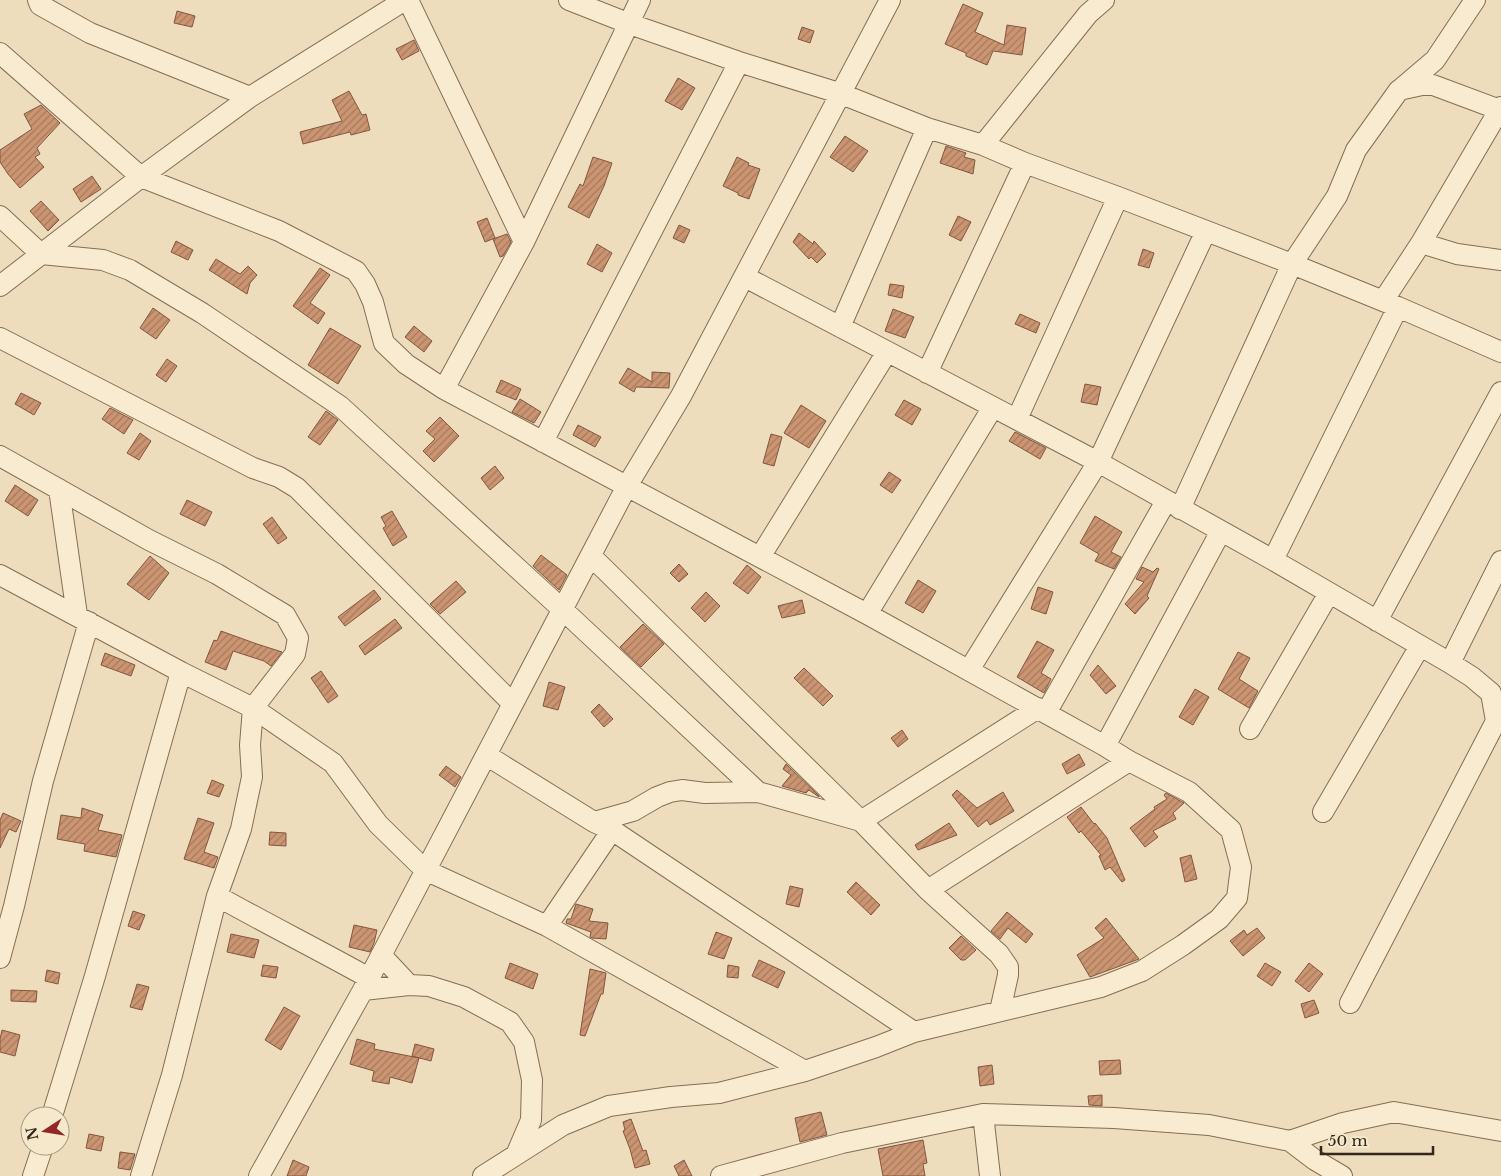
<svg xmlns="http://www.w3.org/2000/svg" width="1501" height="1176" viewBox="0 0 1501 1176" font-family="'Libre Baskerville',serif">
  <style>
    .building { fill: url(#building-hatch); stroke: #83563c }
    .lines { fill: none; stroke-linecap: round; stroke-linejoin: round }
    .minor-casing { stroke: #846e56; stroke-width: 22 }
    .minor { stroke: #f8ebcf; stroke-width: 20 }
  </style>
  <defs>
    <pattern id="building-hatch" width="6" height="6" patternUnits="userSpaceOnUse" patternTransform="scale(1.25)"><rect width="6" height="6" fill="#cc9572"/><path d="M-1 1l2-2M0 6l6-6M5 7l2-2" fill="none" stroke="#a6795d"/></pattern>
  </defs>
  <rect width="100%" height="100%" fill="#edddbc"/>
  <path class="building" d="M 963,4 L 983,13 L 975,32 L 1004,45 L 1007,25 L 1026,28 L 1022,55 L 993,51 L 987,65 L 966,56 L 966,53 L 945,44 Z
    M 177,11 L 195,16 L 192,27 L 174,23 Z
    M 802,27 L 814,31 L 810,43 L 798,39 Z
    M 414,40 L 419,51 L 402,60 L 396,49 Z
    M 678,78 L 695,88 L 682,110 L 665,101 Z
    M 349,91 L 362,115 L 366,114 L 370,130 L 351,135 L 350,132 L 303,144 L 300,132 L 342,121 L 332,100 Z
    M 41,105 L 60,123 L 37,148 L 40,154 L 35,157 L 44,167 L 20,188 L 8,174 L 0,162 L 0,150 L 32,129 L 24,114 Z
    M 845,136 L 868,151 L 853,172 L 830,157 Z
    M 946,146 L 966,153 L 964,157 L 975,160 L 973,174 L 940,163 Z
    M 593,157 L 612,163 L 604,186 L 589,218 L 568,207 L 580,184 L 583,186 Z
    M 737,157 L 749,163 L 748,165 L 760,169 L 749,199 L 738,195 L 738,193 L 723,186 Z
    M 92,176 L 101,189 L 81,202 L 73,189 Z
    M 41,201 L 59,220 L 48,231 L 30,211 Z
    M 958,216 L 971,222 L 961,241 L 949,235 Z
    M 487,218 L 495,238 L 485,242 L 477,222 Z
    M 679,225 L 690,230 L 684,243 L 673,238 Z
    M 799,233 L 813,244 L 814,241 L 826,254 L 817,263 L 811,257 L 809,259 L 793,242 Z
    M 507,234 L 511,242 L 503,256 L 500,257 L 493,239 Z
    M 176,241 L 193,250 L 188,260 L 171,252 Z
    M 597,244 L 612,253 L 602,272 L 587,264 Z
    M 1143,249 L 1154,253 L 1149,268 L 1138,265 Z
    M 216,259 L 240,274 L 248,266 L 257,275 L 250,283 L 247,294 L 209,270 Z
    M 320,268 L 330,275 L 310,303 L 325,313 L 318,324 L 293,306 Z
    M 890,284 L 904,286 L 902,298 L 888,295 Z
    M 153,308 L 170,320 L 156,339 L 140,328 Z
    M 893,309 L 914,317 L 905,338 L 885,331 Z
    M 1020,314 L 1040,323 L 1036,333 L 1015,324 Z
    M 414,326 L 432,341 L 424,352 L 405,337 Z
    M 330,328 L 361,346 L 338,384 L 308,365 Z
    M 167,359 L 177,366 L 166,382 L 156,375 Z
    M 628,368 L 652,382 L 652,372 L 670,373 L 669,388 L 636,387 L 634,392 L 619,383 Z
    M 501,380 L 521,389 L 516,400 L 496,392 Z
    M 1085,384 L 1101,387 L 1097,405 L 1081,402 Z
    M 21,393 L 41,403 L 34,415 L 15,404 Z
    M 520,399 L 541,412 L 534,423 L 512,412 Z
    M 904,400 L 921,409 L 912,425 L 895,415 Z
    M 801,405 L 826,421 L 809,448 L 784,433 Z
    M 110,408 L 133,420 L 124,434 L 102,419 Z
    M 326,411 L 338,420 L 320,445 L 308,437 Z
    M 440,417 L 459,436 L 434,462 L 423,451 L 435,439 L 426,431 Z
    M 578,425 L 601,437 L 595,447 L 573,435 Z
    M 1015,432 L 1046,448 L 1040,459 L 1009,441 Z
    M 140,433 L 151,441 L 139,460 L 127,453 Z
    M 771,434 L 782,437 L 774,466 L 763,463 Z
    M 495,466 L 504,478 L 490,490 L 481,478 Z
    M 889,472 L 901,480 L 892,493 L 880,485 Z
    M 15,485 L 38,500 L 28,516 L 5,501 Z
    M 187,500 L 212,512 L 205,526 L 180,514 Z
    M 392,511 L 407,537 L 393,546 L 383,528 L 386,526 L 381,517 Z
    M 1095,516 L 1122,532 L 1111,552 L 1121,557 L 1114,569 L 1095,561 L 1099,554 L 1080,543 Z
    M 272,517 L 287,538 L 278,544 L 263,524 Z
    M 541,555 L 567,575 L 559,590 L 533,566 Z
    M 150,556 L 169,573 L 149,600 L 127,584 Z
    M 679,564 L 688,574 L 679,582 L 670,573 Z
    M 747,565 L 761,577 L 748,594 L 733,583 Z
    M 1142,567 L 1153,572 L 1157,568 L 1159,569 L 1147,596 L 1149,598 L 1135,614 L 1125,604 L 1144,582 L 1136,579 Z
    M 918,580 L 936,591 L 923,613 L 905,603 Z
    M 456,581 L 466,592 L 440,614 L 430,604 Z
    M 1038,587 L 1053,592 L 1046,614 L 1031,609 Z
    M 374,590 L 381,599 L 345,626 L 338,617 Z
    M 706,592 L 720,606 L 705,622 L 691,608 Z
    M 802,600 L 805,613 L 782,618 L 778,606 Z
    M 395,619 L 402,628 L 365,655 L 359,646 Z
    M 643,624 L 664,644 L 641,667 L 620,647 Z
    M 221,631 L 257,644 L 282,652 L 271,666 L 264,661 L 233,651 L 226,670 L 205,662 L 214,640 L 217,641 Z
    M 1037,641 L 1054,650 L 1041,673 L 1051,679 L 1044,693 L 1017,677 Z
    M 1238,652 L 1250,658 L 1239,679 L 1258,691 L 1249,708 L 1218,689 Z
    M 105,653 L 135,665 L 131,676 L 101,665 Z
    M 1098,665 L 1116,686 L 1106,694 L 1090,675 Z
    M 804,668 L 833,696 L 823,706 L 794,678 Z
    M 321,671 L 338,696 L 328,703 L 311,678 Z
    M 549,682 L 565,687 L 558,710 L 543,706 Z
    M 1195,689 L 1209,697 L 1193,725 L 1179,717 Z
    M 599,704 L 613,719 L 604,727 L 591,712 Z
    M 902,730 L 908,739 L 898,747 L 891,738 Z
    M 1079,754 L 1085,765 L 1067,774 L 1062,764 Z
    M 786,764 L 819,796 L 819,797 L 809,790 L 806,793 L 782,786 L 791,775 L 783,769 Z
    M 446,766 L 461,777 L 455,787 L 439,775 Z
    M 212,780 L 224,785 L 219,797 L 207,793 Z
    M 957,790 L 977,808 L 1003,792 L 1014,811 L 990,825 L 987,820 L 978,827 L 952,795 Z
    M 1166,793 L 1184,803 L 1173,813 L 1176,819 L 1153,831 L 1158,837 L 1145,847 L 1130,828 L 1155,809 L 1154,807 L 1167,799 L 1164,795 Z
    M 1081,807 L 1094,824 L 1095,823 L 1107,838 L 1125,880 L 1122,882 L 1110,867 L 1105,870 L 1099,856 L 1101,855 L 1081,831 L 1079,833 L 1067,817 Z
    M 82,808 L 103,815 L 98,830 L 122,835 L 116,857 L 84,851 L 85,844 L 57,839 L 61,815 L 81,818 Z
    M 3,813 L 21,821 L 16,832 L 9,829 L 0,848 L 0,820 Z
    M 198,818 L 214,823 L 204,852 L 218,857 L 214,868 L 184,859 Z
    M 949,823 L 957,835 L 918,850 L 915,845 Z
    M 270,832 L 286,833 L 286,846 L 269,845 Z
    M 1191,855 L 1197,879 L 1185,882 L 1180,858 Z
    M 856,882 L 880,905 L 871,915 L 847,892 Z
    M 790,886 L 803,889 L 799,907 L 786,904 Z
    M 576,904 L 593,909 L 589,921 L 608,923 L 606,939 L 592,938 L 590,937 L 591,932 L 566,923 L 567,919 L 571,919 Z
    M 133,911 L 145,915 L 139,930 L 128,926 Z
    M 1007,912 L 1033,934 L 1026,943 L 1008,928 L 1000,939 L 991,931 Z
    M 1106,918 L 1139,959 L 1090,977 L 1077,955 L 1104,938 L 1095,928 Z
    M 354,925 L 377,930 L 374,943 L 370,952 L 349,947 Z
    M 1257,928 L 1265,938 L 1243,956 L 1230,941 L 1244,930 L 1247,935 Z
    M 716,932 L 732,938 L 724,959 L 708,954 Z
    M 231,934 L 259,940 L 254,958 L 227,952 Z
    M 961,936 L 976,950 L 965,960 L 961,960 L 949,948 Z
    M 759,960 L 785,972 L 778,988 L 752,976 Z
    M 510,963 L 538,974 L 533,989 L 505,978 Z
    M 1265,963 L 1281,972 L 1272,986 L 1257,976 Z
    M 1309,963 L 1323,974 L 1309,992 L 1295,981 Z
    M 263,965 L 278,967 L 276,978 L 261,976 Z
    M 728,965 L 739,967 L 738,978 L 727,977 Z
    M 590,969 L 606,973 L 603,994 L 601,994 L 585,1036 L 580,1035 Z
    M 47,970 L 60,973 L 58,984 L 45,981 Z
    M 137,984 L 149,987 L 142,1010 L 130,1007 Z
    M 11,990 L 37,991 L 36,1002 L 11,1001 Z
    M 1314,1000 L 1319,1013 L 1305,1018 L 1301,1004 Z
    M 284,1007 L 300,1016 L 281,1050 L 265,1040 Z
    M 2,1030 L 20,1035 L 15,1056 L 0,1052 L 0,1039 Z
    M 357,1039 L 375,1044 L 374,1049 L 419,1058 L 412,1083 L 390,1077 L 389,1084 L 372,1081 L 374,1071 L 350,1064 Z
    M 415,1044 L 434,1049 L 431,1061 L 412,1056 Z
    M 1120,1060 L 1121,1074 L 1100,1075 L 1099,1061 Z
    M 992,1065 L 994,1084 L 980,1086 L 978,1067 Z
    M 1102,1095 L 1102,1106 L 1089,1105 L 1088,1096 Z
    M 821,1112 L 827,1135 L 800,1142 L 795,1118 Z
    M 631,1119 L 643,1151 L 646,1150 L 650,1164 L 635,1168 L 630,1149 L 623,1131 L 625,1130 L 623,1122 Z
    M 89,1134 L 104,1137 L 101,1151 L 86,1148 Z
    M 923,1140 L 927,1163 L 923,1164 L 925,1176 L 883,1176 L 878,1149 Z
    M 120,1152 L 135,1154 L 130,1170 L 118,1168 Z
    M 293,1160 L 309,1167 L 306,1176 L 287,1176 Z
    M 684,1160 L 692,1176 L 679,1176 L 674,1166 Z"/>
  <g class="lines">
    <g class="minor-casing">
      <path id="minor" d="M 38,0 L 40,5 L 90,33 L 250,97
        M 408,0 L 524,242
        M 569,0 L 630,24 L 739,62 L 839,93 L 927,128 L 983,145 L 1025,163 L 1118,197 L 1292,264 L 1398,307 L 1501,352
        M 0,53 L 141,177 L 279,231 L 356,271 L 365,284 L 373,302 L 384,343 L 406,364 L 444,389 L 867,614 L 1105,746 L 1129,761 L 1189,792 L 1231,830 L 1241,867 L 1237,898 L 1219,919 L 1183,945 L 1142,971 L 1101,987 L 914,1032 L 876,1047 L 805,1071 L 719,1093 L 671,1097 L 609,1106 L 563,1125 L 483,1176
        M 1402,88 L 1435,60 L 1475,0
        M 983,145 L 1088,14 L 1104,0
        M 0,216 L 41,254 L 103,260 L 130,270 L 202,313 L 340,406 L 562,609 L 758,792 L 861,821 L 1038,708
        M 1421,243 L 1457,254 L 1501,260
        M 745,277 L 1098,462 L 1273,560 L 1450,663 L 1472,677 L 1491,693 L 1496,721 L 1350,1003
        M 0,286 L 141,177 L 250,97 L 405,0
        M 1383,301 L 1421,243 L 1501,107
        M 840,327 L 927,128
        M 0,338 L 253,468 L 279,477 L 297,488 L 513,704
        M 927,373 L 1025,163
        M 444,389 L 524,242 L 640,0
        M 1017,419 L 1118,197
        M 543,442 L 739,62
        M 0,456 L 149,540 L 217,574 L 285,615 L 298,638 L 295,654 L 253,708 L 250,745 L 252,777 L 241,829 L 217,896 L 172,1075 L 141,1176
        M 59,489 L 77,615
        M 1180,509 L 1292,264 L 1337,196 L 1356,150 L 1399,90 L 1422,85 L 1433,85 L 1500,110
        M 591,556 L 861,821 L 928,890 L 999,954 L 1008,967 L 1008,975 L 1000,1011
        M 760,557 L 887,352
        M 1273,560 L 1398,307
        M 0,575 L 181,672 L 253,708 L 333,763 L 378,824 L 425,870 L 547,926 L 805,1071
        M 867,614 L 993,407
        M 1377,621 L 1501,392
        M 1450,663 L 1501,561
        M 969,670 L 1098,462 L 1206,231
        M 1046,713 L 1166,501
        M 1250,729 L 1329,593
        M 1105,746 L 1221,531
        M 486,755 L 594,822 L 612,830 L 914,1032
        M 1323,812 L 1420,646
        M 594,822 L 633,811 L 657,797 L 670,792 L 682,790 L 705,793 L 758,792
        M 928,890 L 1129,761
        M 217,896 C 267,924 319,950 369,978
        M 547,926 L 612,830
        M 381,955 L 409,985
        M 0,958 L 14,906 L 43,781 L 89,622
        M 363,990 L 409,985 L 429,986 L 464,997 L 510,1022 L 524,1042 L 532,1080 L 531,1120 L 516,1155
        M 983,1114 L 990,1176
        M 52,1116 L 95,976 L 181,672
        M 1290,1141 L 1343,1123 L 1394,1112 L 1501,1131
        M 33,1176 L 43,1146
        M 259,1176 L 363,990 L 627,486 L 681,396 L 890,0
        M 721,1176 L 842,1143 L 983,1114 L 1114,1118 L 1209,1125 L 1290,1141 L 1315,1160 L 1342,1176"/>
    </g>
    <use href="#minor" class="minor"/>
  </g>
  <g transform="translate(45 1131) rotate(258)"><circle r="24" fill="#f5e8cb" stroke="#a79a85"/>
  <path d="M0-4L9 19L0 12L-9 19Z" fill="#93262a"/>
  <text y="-8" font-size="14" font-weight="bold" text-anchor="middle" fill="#33261b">N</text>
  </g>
  <path d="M1321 1146v8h112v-8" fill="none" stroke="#33261b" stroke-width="2.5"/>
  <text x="1328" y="1146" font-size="15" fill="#33261b" stroke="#f5e8cb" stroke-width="4" paint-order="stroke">50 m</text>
</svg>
